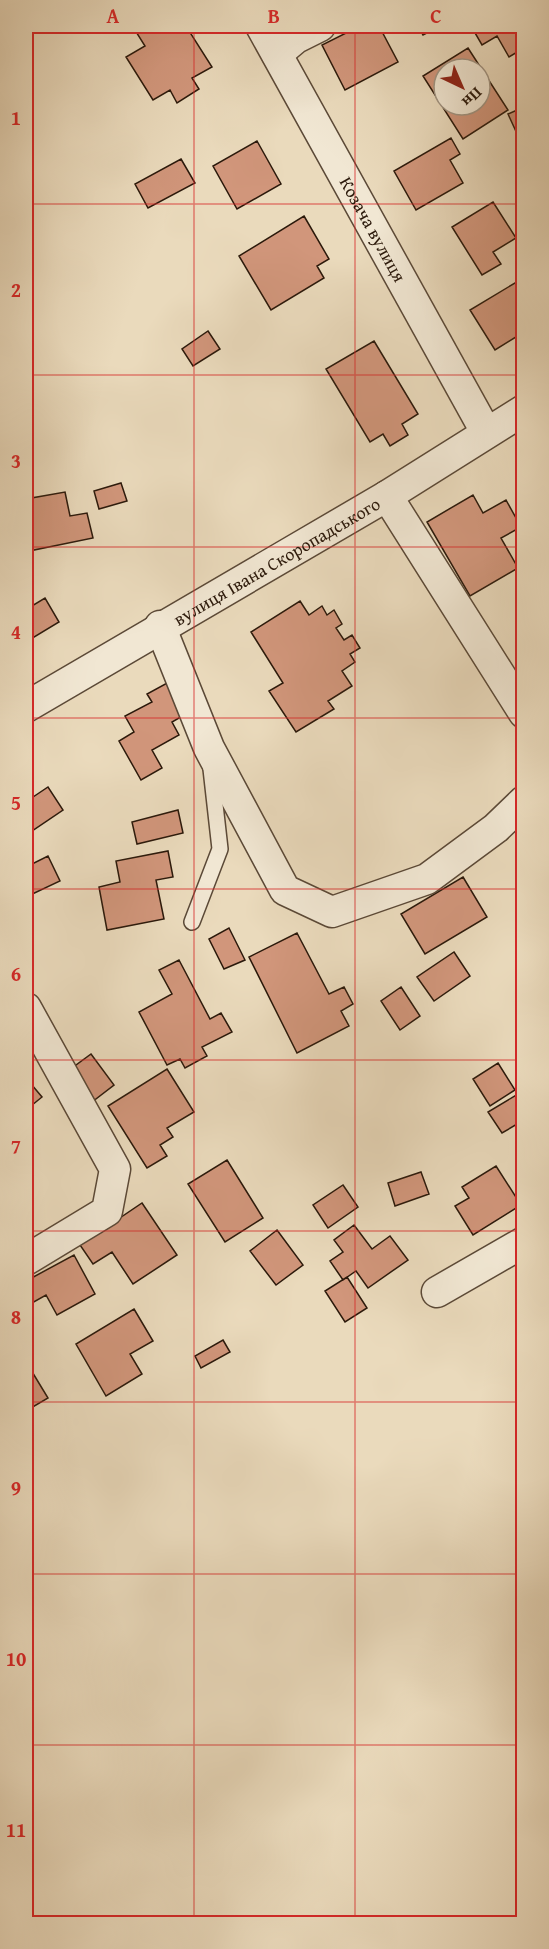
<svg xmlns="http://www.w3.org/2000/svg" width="549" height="1949" viewBox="0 0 549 1949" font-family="'Gentium Book Plus',serif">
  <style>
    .building { fill: #d1967b; stroke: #2b190b; stroke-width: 1.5; fill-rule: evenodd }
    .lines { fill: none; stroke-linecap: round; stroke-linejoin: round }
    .service-casing { stroke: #5b4937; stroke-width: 18 }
    .minor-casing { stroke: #5b4937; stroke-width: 33 }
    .service { stroke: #f1e7d3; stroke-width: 15 }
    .minor { stroke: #f1e7d3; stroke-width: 30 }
    .grid { fill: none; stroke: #d62828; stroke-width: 1.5; stroke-opacity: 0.55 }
    .labels { text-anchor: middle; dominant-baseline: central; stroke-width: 5; stroke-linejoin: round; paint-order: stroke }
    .street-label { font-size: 18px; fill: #2b190b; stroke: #f1e7d3 }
    .neatline { fill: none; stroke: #d62828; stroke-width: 2 }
    .grid-label { font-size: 20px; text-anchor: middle; font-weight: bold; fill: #d62828 }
  </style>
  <rect width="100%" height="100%" fill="#eadabc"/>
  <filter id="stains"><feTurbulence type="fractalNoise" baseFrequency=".00333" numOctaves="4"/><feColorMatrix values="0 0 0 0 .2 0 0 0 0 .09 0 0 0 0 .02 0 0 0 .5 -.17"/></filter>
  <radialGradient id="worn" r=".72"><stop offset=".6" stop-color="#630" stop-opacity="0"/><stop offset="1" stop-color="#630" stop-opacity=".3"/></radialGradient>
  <path class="building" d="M 136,26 L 176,26 L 177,28 L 186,26 L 212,67 L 192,78 L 199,89 L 177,103 L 170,90 L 153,100 L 126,57 L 145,46 L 133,27 Z
    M 360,26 L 379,26 L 398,62 L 345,90 L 322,45 Z
    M 418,26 L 440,26 L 423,35 Z
    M 471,26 L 524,26 L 524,48 L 509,57 L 497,36 L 482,45 Z
    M 468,48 L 508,110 L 463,139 L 423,76 ZM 444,69 L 480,69 L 480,105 L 444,105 Z
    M 524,107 L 524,149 L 508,114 Z
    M 451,138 L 460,154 L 450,160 L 463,183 L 416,210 L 394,171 Z
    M 257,141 L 281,184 L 237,209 L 213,166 Z
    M 181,159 L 195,183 L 148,208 L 135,184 Z
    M 493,202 L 516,238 L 493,252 L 501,264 L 482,275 L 452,227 Z
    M 304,216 L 329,259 L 317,266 L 324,278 L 271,310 L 239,256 Z
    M 520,280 L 524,286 L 524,332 L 495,350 L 470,310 Z
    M 208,331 L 220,349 L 193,366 L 182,349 Z
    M 374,341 L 418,414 L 402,424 L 408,435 L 390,446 L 383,434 L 370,442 L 326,369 Z
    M 121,483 L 127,501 L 99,509 L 94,491 Z
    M 65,492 L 70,516 L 87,513 L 93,538 L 29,551 L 26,537 L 26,499 Z
    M 473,495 L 483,513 L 506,500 L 521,527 L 501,538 L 518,568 L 470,596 L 427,522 Z
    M 26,595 L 32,606 L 45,598 L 59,622 L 26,642 Z
    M 300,601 L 309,615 L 322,606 L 327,615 L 334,610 L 342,624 L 336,628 L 344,640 L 352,635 L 360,648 L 350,654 L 355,662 L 342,671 L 352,686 L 328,701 L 334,709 L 296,732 L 269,691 L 283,683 L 251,632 Z
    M 169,682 L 186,714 L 172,722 L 179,735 L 152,750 L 162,768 L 141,780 L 119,741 L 134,732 L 125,716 L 152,702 L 147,694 Z
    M 26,785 L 33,797 L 48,787 L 63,810 L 26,835 Z
    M 178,810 L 183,833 L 137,844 L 132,822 Z
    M 524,831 L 524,845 L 517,835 Z
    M 168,851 L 173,877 L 156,880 L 164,919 L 107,930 L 99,887 L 120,882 L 116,861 Z
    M 48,856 L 60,881 L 26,897 L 26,867 Z
    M 463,877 L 487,917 L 425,954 L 401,914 Z
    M 229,928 L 245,960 L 224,969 L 209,939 Z
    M 297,933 L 329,994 L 344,987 L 353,1004 L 341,1011 L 349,1026 L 297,1053 L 249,957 Z
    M 454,952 L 470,976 L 434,1001 L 417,977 Z
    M 179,960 L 210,1019 L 221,1013 L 232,1032 L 202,1047 L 207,1056 L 185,1068 L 180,1059 L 167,1065 L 139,1012 L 172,994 L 159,970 Z
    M 401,987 L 420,1016 L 400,1030 L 381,1001 Z
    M 91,1054 L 114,1085 L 92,1102 L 68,1071 Z
    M 498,1063 L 515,1090 L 490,1106 L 473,1079 Z
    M 167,1069 L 194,1112 L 167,1128 L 173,1137 L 160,1145 L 167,1156 L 147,1168 L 108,1106 Z
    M 26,1078 L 42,1097 L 26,1110 Z
    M 518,1094 L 524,1103 L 524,1120 L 502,1133 L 488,1112 Z
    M 227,1160 L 263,1218 L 225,1242 L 188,1184 Z
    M 496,1166 L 521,1205 L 473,1235 L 455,1206 L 469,1198 L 462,1187 Z
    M 421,1172 L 429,1194 L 395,1206 L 388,1183 Z
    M 343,1185 L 358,1207 L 328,1228 L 313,1205 Z
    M 142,1203 L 177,1255 L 133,1284 L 112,1252 L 93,1264 L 80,1245 Z
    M 354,1225 L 372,1249 L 390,1236 L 408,1260 L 368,1288 L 356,1271 L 343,1280 L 330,1261 L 343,1252 L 334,1240 Z
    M 277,1230 L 303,1265 L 276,1285 L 250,1251 Z
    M 74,1255 L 95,1294 L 57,1315 L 46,1295 L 32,1303 L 26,1291 L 26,1281 Z
    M 347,1277 L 367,1308 L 345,1322 L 325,1291 Z
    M 134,1309 L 153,1341 L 130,1354 L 142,1374 L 106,1396 L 76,1344 Z
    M 223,1340 L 230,1352 L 201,1368 L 195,1356 Z
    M 31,1370 L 48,1398 L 26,1411 L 26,1374 Z"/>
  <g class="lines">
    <g class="service-casing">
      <path id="service" d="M 192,922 L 220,849 L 211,769"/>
    </g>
    <g class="minor-casing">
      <g id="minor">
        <path id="s1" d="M 261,26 L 486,432"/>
        <path d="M 277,54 L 296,38 L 320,26"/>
        <path d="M 387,496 L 524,713"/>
        <path d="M 160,626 L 209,748 L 285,890 L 332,912 L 427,879 L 496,828 L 524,801"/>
        <path id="s2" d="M 26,707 L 387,496 L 524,410"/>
        <path d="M 26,1008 L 115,1169 L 107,1211 L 26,1260"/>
        <path d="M 437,1292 L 524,1242"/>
      </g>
    </g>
    <use href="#service" class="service"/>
    <use href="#minor" class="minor"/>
  </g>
  <path class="grid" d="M 194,26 L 194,1924M 355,26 L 355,1924M 26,204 L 524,204M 26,375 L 524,375M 26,547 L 524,547M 26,718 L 524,718M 26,889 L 524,889M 26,1060 L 524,1060M 26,1231 L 524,1231M 26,1402 L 524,1402M 26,1574 L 524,1574M 26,1745 L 524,1745"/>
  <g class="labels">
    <g class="street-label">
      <text stroke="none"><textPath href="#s1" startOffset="232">Козача вулиця</textPath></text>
      <text stroke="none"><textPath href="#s2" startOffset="290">вулиця Івана Скоропадського</textPath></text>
    </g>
  </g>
  <rect width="549" height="1949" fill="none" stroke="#eadabc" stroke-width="66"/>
  <g transform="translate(462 87) rotate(136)"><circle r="28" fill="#f1e7d3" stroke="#a29583" stroke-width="1.5"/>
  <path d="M0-4.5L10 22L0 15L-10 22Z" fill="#8f2418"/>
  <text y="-9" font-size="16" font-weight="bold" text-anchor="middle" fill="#2b190b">Пн</text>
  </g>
  <rect x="33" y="33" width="483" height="1883" class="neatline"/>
  <g class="grid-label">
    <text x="113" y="23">A</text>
    <text x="274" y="23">B</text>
    <text x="436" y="23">C</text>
    <text x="16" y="125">1</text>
    <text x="16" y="297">2</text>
    <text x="16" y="468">3</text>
    <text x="16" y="639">4</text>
    <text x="16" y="810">5</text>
    <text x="16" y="981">6</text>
    <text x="16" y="1153">7</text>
    <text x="16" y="1324">8</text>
    <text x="16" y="1495">9</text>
    <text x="16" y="1666">10</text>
    <text x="16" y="1837">11</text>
  </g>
  <rect width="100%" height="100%" filter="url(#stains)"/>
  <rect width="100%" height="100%" fill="url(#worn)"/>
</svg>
